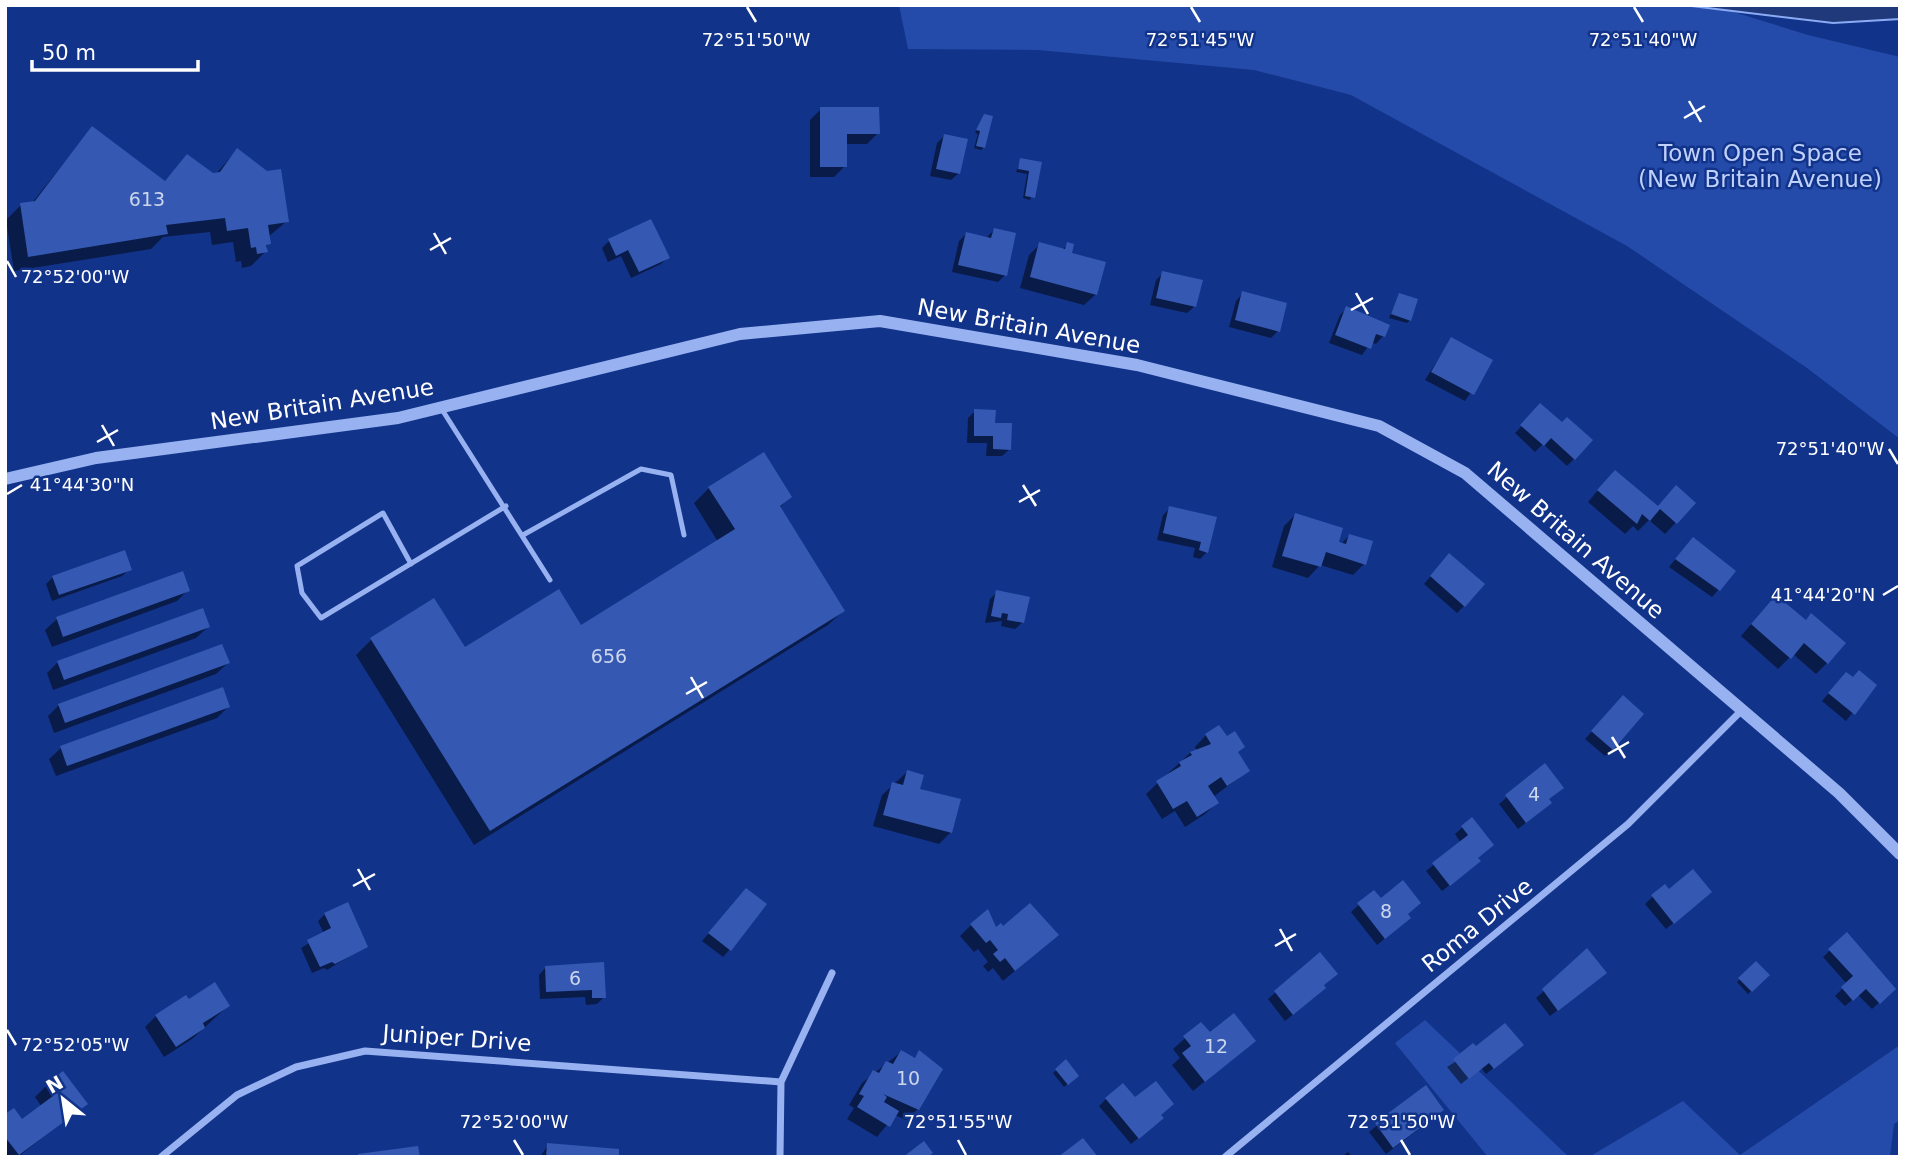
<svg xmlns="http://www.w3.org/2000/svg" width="1905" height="1162" viewBox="0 0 1905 1162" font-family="'DejaVu Sans',sans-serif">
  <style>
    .green { fill: #244baa }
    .water { fill: #20397a; stroke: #8aaaf4; stroke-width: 2 }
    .shadow { fill: #0007 }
    .building { fill: #3559b2 }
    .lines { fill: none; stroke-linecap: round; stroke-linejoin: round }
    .service { stroke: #98b2f1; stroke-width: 5 }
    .minor { stroke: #98b2f1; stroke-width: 7 }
    .tertiary { stroke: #98b2f1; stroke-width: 12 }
    .ticks { fill: none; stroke: #fff; stroke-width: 2.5 }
    .labels { text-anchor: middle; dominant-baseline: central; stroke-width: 5; stroke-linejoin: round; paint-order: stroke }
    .number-label { font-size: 19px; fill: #ccd6ec }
    .park-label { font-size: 23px; fill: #bfd1fc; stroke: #12338a }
    .street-label { font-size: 23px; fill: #fff; stroke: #12338a }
    .ticks-label { font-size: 18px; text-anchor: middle; fill: #fff; stroke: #12338a; stroke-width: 5; stroke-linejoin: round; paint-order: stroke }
  </style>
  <rect width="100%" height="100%" fill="#12338a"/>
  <path class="green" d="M 899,5 L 1711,5 L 1808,35 L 1900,57 L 1900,439 L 1807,368 L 1627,246 L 1351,95 L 1254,70 L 1038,50 L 908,49 Z
    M 1425,1020 L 1569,1157 L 1488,1157 L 1395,1043 Z
    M 1900,1045 L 1900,1120 L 1894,1124 L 1890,1157 L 1589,1157 L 1683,1101 L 1740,1155 Z"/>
  <path class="water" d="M 1683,5 L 1900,5 L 1900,19 L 1833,23 Z"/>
  <path class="shadow" d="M 821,109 L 878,133 L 867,144 L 845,144 L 845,166 L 834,177 L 810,177 L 810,120 Z
    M 982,119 L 984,147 L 981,150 L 974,148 L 978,134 L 975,133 Z
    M 92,128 L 164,182 L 188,156 L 215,175 L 237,150 L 287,221 L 268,237 L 266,251 L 251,266 L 242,268 L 241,261 L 236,262 L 233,242 L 212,245 L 210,232 L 163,237 L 151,249 L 14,271 L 6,220 L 21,205 L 32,203 Z
    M 944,136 L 959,173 L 951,180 L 930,176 L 937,143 Z
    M 1021,160 L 1040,163 L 1030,200 L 1023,198 L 1027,174 L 1016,172 Z
    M 651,221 L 668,257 L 661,264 L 631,278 L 621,256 L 608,262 L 602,248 L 609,241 Z
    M 994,230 L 1005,275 L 998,282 L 952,272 L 959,241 L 966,234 L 987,237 Z
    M 1040,244 L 1062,250 L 1068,244 L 1070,254 L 1096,294 L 1084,305 L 1020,288 L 1029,255 Z
    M 1163,273 L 1195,306 L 1187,313 L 1150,305 L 1156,280 Z
    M 1243,293 L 1278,331 L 1271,338 L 1229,327 L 1236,301 Z
    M 1399,295 L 1410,320 L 1407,323 L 1389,318 Z
    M 1347,308 L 1387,326 L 1383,336 L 1376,344 L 1371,342 L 1362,355 L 1329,343 L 1340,315 Z
    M 1451,339 L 1491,361 L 1465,401 L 1425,380 Z
    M 1541,406 L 1562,425 L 1574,459 L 1567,466 L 1543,444 L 1535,452 L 1515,433 Z
    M 975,411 L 1010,449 L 1002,456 L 986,456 L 987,443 L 967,443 L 968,418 Z
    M 1604,483 L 1657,508 L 1694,503 L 1665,534 L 1649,520 L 1638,531 L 1633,526 L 1625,534 L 1588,502 Z
    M 709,488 L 790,497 L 779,508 L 843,611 L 828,625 L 474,845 L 356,655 L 371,640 L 434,601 L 464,650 L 581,627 L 718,542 L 694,503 Z
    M 1170,508 L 1215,518 L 1207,552 L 1200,559 L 1193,557 L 1195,548 L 1157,540 L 1163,515 Z
    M 1295,515 L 1337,543 L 1341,544 L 1349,536 L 1364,564 L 1353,575 L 1320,565 L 1308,578 L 1272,567 L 1284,526 Z
    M 1686,546 L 1719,589 L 1712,597 L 1669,567 Z
    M 1442,563 L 1464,606 L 1457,613 L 1424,584 Z
    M 130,569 L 122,576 L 52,601 L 46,584 L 53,577 Z
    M 182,573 L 188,590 L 177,601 L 52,647 L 45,630 L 57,619 Z
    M 997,592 L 1023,622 L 1015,629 L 1001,626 L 1002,621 L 985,623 L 990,599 Z
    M 1765,608 L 1827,663 L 1816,674 L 1793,654 L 1778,669 L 1741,636 Z
    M 208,627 L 196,638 L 53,690 L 47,673 L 58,662 Z
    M 228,663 L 216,674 L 54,733 L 48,716 L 59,705 Z
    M 1839,681 L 1874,685 L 1846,721 L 1822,701 Z
    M 1616,705 L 1612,749 L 1605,756 L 1585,739 Z
    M 228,707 L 217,718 L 56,776 L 49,759 L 61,748 Z
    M 1206,735 L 1248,771 L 1213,797 L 1217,803 L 1205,814 L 1185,827 L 1175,811 L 1162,819 L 1146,794 L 1190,753 L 1197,751 L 1195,747 Z
    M 1544,766 L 1547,800 L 1542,810 L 1518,829 L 1499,804 Z
    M 907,772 L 951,832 L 939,844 L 873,826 L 882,795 Z
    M 1472,819 L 1476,859 L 1471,868 L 1442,891 L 1426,871 L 1461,843 L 1455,834 Z
    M 1664,886 L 1669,891 L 1703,899 L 1666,929 L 1645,904 Z
    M 1373,892 L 1380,901 L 1406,915 L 1401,925 L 1377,945 L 1351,912 Z
    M 739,898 L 730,949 L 723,957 L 702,941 Z
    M 325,914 L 366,946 L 327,970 L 324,968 L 312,973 L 301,948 L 324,934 L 318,921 Z
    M 971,925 L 996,929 L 1057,935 L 1003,981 L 993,968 L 988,972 L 983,966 L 988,962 L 978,949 L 974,952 L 960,936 Z
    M 1847,934 L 1894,989 L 1872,1009 L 1858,995 L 1845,1006 L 1835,996 L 1847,984 L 1823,957 Z
    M 1320,954 L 1322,986 L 1317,995 L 1285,1021 L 1268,999 Z
    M 1756,963 L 1768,975 L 1748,994 L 1737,982 Z
    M 603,964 L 604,997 L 597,1004 L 586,1005 L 585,997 L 540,999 L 539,975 L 546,967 Z
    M 1597,980 L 1550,1016 L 1536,998 L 1553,983 Z
    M 188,1001 L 228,1006 L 192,1039 L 164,1057 L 145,1027 L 156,1016 Z
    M 1201,1024 L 1209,1034 L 1254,1041 L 1193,1091 L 1172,1065 L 1180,1058 L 1173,1049 Z
    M 1475,1049 L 1514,1052 L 1486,1074 L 1481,1068 L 1461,1084 L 1447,1067 Z
    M 901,1052 L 913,1059 L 920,1053 L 918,1109 L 906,1120 L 895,1115 L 877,1137 L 847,1119 L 854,1108 L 849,1105 L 862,1083 Z
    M 1065,1062 L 1077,1076 L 1064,1087 L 1053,1073 Z
    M 46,1086 L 85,1104 L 18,1157 L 5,1157 L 5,1116 L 22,1121 L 42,1107 L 35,1097 Z
    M 1425,1087 L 1435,1117 L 1386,1154 L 1369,1132 Z
    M 1106,1099 L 1135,1100 L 1159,1115 L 1154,1125 L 1131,1144 L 1099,1106 Z
    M 548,1145 L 616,1157 L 540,1157 Z
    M 1348,1152 L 1352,1157 L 1342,1157 Z"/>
  <path class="building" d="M 820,107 L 879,107 L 880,134 L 847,134 L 847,167 L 820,167 Z
    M 984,114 L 993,116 L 985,148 L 976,146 L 980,131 L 976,130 Z
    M 92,126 L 165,181 L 187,154 L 213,173 L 220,172 L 237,148 L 267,171 L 281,169 L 289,222 L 268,225 L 271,244 L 266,245 L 268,252 L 257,254 L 256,247 L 251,248 L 248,228 L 227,231 L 225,218 L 166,225 L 168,234 L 28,257 L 20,203 L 35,201 Z
    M 944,134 L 968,139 L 960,174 L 936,169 Z
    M 1020,158 L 1042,162 L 1035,198 L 1025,196 L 1029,171 L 1018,169 Z
    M 651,219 L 670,258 L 639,272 L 628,250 L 616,256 L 608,239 Z
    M 994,228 L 1016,233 L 1007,276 L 958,265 L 966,232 L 991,238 Z
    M 1039,242 L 1065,249 L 1067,242 L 1074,244 L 1072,253 L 1106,262 L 1097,295 L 1030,277 Z
    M 1162,271 L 1203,280 L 1196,307 L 1156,298 Z
    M 1242,291 L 1287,303 L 1280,332 L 1235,320 Z
    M 1399,293 L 1418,299 L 1411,321 L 1391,314 Z
    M 1346,306 L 1390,325 L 1385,337 L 1376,334 L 1371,349 L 1335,335 Z
    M 1451,337 L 1493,360 L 1474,395 L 1431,372 Z
    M 1540,403 L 1562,422 L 1567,417 L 1593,440 L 1575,460 L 1551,438 L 1544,446 L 1520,425 Z
    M 974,409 L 996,410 L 995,423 L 1012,423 L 1011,450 L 993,449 L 993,436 L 974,436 Z
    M 764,452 L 792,497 L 780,506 L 845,611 L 490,831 L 370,638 L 434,598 L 465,647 L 559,589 L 581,625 L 735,529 L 708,487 Z
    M 1615,470 L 1658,506 L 1676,485 L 1696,503 L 1677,524 L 1660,509 L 1650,521 L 1642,514 L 1637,524 L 1597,490 Z
    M 1169,506 L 1217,517 L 1208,553 L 1199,550 L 1201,542 L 1163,533 Z
    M 1295,513 L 1343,528 L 1339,542 L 1346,544 L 1349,534 L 1373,541 L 1366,565 L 1326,552 L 1321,567 L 1282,556 Z
    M 1693,537 L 1736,571 L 1720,591 L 1675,559 Z
    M 125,550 L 132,570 L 59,595 L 52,576 Z
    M 1449,553 L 1485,584 L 1465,607 L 1430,576 Z
    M 183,571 L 190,591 L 63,637 L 56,617 Z
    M 996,590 L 1030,597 L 1024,623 L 1007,620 L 1008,614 L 1002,613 L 1001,618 L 991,616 Z
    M 1776,595 L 1806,620 L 1811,613 L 1846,643 L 1828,664 L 1804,643 L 1791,659 L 1751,624 Z
    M 203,608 L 210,627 L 64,680 L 57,661 Z
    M 222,644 L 230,663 L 65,723 L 58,704 Z
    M 1859,670 L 1877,685 L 1855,715 L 1828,693 L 1846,672 L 1853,677 Z
    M 223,687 L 230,707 L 67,766 L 60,746 Z
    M 1623,695 L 1644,714 L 1613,750 L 1591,731 Z
    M 1219,725 L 1227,736 L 1235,731 L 1245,747 L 1238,752 L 1250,771 L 1227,786 L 1221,777 L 1208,786 L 1219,803 L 1197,817 L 1187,801 L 1173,809 L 1156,781 L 1181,766 L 1179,762 L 1192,755 L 1190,752 L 1211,744 L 1205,734 Z
    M 1545,763 L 1564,788 L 1549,799 L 1552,803 L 1526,823 L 1505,795 Z
    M 907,770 L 924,775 L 920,789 L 961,799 L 952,833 L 883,815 L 892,782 L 903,785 Z
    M 1472,817 L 1494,845 L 1478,858 L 1481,861 L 1450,886 L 1432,863 L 1468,835 L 1461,826 Z
    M 1693,869 L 1712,892 L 1674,924 L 1651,895 L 1665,884 L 1669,889 Z
    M 1403,880 L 1421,903 L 1408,914 L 1411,918 L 1385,939 L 1357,903 L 1374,890 L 1381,898 Z
    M 746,888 L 767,904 L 731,951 L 708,933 Z
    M 348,902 L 368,947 L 335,964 L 332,962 L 320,967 L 307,940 L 331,928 L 324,913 Z
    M 1030,903 L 1059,935 L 1015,971 L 1005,958 L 1000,962 L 993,954 L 998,950 L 990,940 L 986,943 L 970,924 L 988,909 L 996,927 L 1001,923 L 1003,926 Z
    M 1847,932 L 1896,989 L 1880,1004 L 1866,989 L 1853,1001 L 1841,987 L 1853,976 L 1828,949 Z
    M 1587,948 L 1607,973 L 1558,1011 L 1542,989 Z
    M 1320,952 L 1338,974 L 1324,985 L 1326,988 L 1293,1015 L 1274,991 Z
    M 1756,961 L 1770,975 L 1752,992 L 1738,978 Z
    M 604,962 L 606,998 L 592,998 L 592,990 L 546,992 L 545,966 Z
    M 215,982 L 230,1006 L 203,1023 L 205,1028 L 176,1047 L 155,1015 L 186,995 L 189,999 Z
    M 1234,1013 L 1256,1041 L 1205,1082 L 1182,1053 L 1191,1046 L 1183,1036 L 1201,1022 L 1210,1032 Z
    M 1505,1023 L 1524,1045 L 1494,1069 L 1489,1063 L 1469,1079 L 1453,1059 L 1473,1043 L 1476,1046 Z
    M 901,1050 L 915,1058 L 919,1050 L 943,1069 L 919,1110 L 883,1094 L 887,1097 L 884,1102 L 899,1111 L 890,1127 L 857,1107 L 864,1096 L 859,1094 L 873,1070 L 879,1073 L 886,1061 L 893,1064 Z
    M 1066,1059 L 1079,1076 L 1068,1085 L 1055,1069 Z
    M 63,1071 L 88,1104 L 19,1155 L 5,1137 L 5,1114 L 14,1108 L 22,1119 L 53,1096 L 45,1085 Z
    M 1156,1081 L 1174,1104 L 1161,1115 L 1164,1118 L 1139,1139 L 1105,1098 L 1123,1083 L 1135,1097 Z
    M 1426,1085 L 1444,1110 L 1393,1148 L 1375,1123 Z
    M 1083,1138 L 1098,1157 L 1058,1157 Z
    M 924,1141 L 933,1153 L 928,1157 L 903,1157 Z
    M 547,1143 L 619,1149 L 619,1157 L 546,1157 Z
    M 418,1146 L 420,1157 L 358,1157 L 358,1154 Z"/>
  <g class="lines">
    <path class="service" d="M 441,408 L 550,580
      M 523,535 L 641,469 L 671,475 L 684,535
      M 411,564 L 383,513 L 297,566 L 302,593 L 321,618 L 506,506"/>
    <path class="minor" d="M 161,1157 L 237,1095 L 296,1067 L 365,1051 L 781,1082
      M 780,1157 L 781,1082 L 832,973
      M 1225,1157 L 1628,824 L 1742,710"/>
    <path class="tertiary" d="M 5,479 L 96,458 L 398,418 L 740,334 L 880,321 L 1137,365 L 1379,426 L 1465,473 L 1839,793 L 1900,854"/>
  </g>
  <path class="ticks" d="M 747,7 L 756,22M 1191,7 L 1200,22M 1634,7 L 1643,22M 1689,101 L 1701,122M 1684,118 L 1705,106M 434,233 L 446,254M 430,250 L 451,238M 7,261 L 16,277M 1356,293 L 1368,314M 1351,310 L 1373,298M 102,425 L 114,446M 97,442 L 118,430M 1889,449 L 1898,464M 1023,485 L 1036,506M 7,494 L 22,485M 1019,502 L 1040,490M 1883,595 L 1898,586M 691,677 L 703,698M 686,694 L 707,682M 1612,737 L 1625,758M 1608,754 L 1629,742M 358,869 L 370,890M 353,886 L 375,874M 1280,929 L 1292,951M 1275,946 L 1296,934M 7,1030 L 16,1045M 514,1140 L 523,1155M 958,1140 L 966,1155M 1401,1140 L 1410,1155"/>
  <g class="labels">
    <g class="number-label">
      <text x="147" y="199">613</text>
      <text x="609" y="656">656</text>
      <text x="1534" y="794">4</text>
      <text x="1386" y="911">8</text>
      <text x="575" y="978">6</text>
      <text x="1216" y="1046">12</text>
      <text x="908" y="1078">10</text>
    </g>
    <g class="park-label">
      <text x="1760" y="153">Town Open Space<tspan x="1760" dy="26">(New Britain Avenue)</tspan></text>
    </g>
    <g class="street-label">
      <text transform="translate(1029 326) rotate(10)">New Britain Avenue</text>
      <text transform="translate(322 404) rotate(-9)">New Britain Avenue</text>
      <text transform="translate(1576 540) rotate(41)">New Britain Avenue</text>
      <text transform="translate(1477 925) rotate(-39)">Roma Drive</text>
      <text transform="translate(457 1038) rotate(4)">Juniper Drive</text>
    </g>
  </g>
  <g class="ticks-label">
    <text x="756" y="46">72°51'50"W</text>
    <text x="1200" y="46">72°51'45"W</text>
    <text x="1643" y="46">72°51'40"W</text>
    <text x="75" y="283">72°52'00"W</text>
    <text x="1830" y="455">72°51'40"W</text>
    <text x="82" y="491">41°44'30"N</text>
    <text x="1823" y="601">41°44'20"N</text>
    <text x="75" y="1051">72°52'05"W</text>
    <text x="514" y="1128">72°52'00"W</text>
    <text x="958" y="1128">72°51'55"W</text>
    <text x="1401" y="1128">72°51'50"W</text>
  </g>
  <rect width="1905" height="1162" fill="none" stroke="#ffffff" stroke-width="14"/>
  <g transform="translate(63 1099) rotate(330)" stroke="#12338a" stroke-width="5" paint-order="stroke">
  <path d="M0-5L12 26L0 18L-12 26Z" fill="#ffffff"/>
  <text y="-10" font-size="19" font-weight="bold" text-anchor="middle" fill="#ffffff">N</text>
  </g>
  <path d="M32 60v10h166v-10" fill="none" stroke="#ffffff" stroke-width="3.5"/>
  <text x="42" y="60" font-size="21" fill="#ffffff" stroke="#12338a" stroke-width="5" paint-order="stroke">50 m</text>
</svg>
